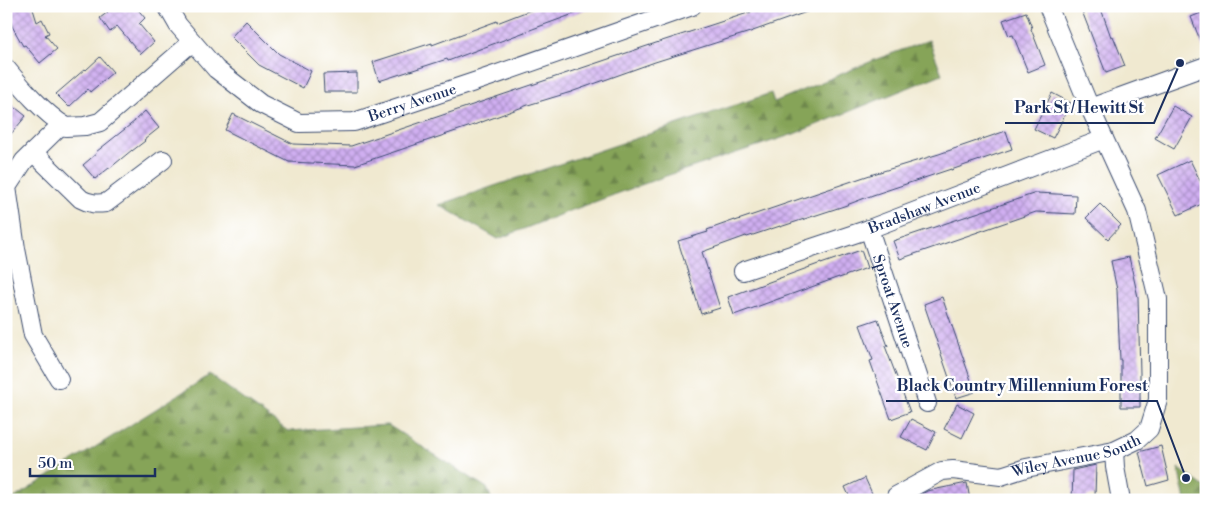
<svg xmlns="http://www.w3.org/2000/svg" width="1212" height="506" viewBox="0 0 1212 506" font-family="'Libre Bodoni',serif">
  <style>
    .forest { fill: url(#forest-firs); stroke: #506a5b }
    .building { fill: url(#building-cross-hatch) }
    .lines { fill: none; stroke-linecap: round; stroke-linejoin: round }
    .minor-casing { stroke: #3b4b6f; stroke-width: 20 }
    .minor { stroke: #fff; stroke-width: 18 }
    .labels { text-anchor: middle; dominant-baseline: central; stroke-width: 4.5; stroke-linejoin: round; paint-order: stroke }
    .street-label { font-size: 15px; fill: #1b2f5e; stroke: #fff }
    .leader { fill: none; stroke: #1b2f5e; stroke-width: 2 }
    .callout-dot { fill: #1b2f5e; stroke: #fff; stroke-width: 2 }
    .callout-label { font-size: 16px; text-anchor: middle; font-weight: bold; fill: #1b2f5e; stroke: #fff; stroke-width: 4.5; stroke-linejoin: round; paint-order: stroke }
  </style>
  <defs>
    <pattern id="forest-firs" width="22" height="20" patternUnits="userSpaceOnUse" patternTransform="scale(1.25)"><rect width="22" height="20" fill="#86a458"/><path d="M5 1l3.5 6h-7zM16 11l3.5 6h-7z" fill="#6d864c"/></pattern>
    <pattern id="building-cross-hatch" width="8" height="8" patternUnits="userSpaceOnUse" patternTransform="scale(1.25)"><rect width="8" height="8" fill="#d0aff1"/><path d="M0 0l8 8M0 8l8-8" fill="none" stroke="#a88fc6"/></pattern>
  </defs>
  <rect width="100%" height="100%" fill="#fff"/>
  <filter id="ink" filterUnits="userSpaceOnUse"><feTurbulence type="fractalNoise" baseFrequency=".02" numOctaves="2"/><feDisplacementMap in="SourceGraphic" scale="10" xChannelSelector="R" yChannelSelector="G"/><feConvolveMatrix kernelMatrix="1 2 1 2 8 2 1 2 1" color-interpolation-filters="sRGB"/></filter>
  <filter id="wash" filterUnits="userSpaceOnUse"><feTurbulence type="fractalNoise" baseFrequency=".0096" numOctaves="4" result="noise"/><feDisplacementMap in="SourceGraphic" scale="20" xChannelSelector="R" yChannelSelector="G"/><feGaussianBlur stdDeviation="1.12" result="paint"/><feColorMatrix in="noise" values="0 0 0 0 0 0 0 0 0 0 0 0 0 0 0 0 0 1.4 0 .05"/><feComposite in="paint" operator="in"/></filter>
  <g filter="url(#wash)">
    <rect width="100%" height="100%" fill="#f0e9d0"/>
    <path class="forest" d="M 929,40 L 942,74 L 794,134 L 663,177 L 567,212 L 498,239 L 439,205 L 494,186 L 771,93 L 774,102 L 877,59 Z
      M 210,375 L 288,431 L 388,425 L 487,488 L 492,500 L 11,500 Z
      M 1178,468 L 1206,488 L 1206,500 L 1185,500 Z"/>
    <g id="blocks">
      <path class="building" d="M 6,6 L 32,6 L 37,22 L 42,19 L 49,33 L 45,35 L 57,49 L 40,63 L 25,45 L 23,46 L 12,26 Z
        M 104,6 L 135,6 L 145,18 L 139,24 L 154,42 L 141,54 L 117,26 L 110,32 L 100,18 L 108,12 Z
        M 541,6 L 590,6 L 590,8 L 538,27 L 448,61 L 447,59 L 379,81 L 373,62 L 432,43 L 432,45 L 497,21 L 497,23 Z
        M 765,6 L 815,6 L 815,9 L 750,32 L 655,62 L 571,92 L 528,105 L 471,126 L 355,165 L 289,162 L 225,130 L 233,114 L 293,144 L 351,146 L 656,43 L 751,12 L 751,11 Z
        M 1080,6 L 1100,6 L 1111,37 L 1113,36 L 1125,66 L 1106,73 Z
        M 1206,11 L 1206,53 L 1205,53 L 1191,17 Z
        M 1026,12 L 1032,28 L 1031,29 L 1045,65 L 1028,72 L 1013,35 L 1009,36 L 1003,20 Z
        M 246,21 L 279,54 L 311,71 L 303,88 L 259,65 L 231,37 Z
        M 100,57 L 113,72 L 90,92 L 88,89 L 69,107 L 56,94 L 85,69 L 86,70 Z
        M 357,73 L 357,92 L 324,92 L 323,74 Z
        M 1052,93 L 1071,103 L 1053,138 L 1034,129 Z
        M 6,100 L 26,116 L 6,140 Z
        M 1173,106 L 1192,117 L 1174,149 L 1155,138 Z
        M 145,111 L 159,128 L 144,140 L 145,141 L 132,151 L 132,150 L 110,168 L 109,168 L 95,179 L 83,165 L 97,153 L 96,152 L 135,121 L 135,120 Z
        M 1006,131 L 1012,149 L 951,170 L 951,169 L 873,195 L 844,206 L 780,227 L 780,226 L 747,237 L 746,236 L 702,252 L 720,308 L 701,314 L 678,241 L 708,232 L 707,230 L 735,220 L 735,221 L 870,175 L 939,154 Z
        M 1190,160 L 1206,193 L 1206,202 L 1178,215 L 1158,175 Z
        M 1036,193 L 1076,195 L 1075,214 L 1036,212 L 900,259 L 893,241 Z
        M 1100,204 L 1121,225 L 1108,239 L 1086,218 Z
        M 861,250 L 867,268 L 839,278 L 839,277 L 734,315 L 728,297 L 821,263 L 821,264 Z
        M 1129,257 L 1138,297 L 1140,373 L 1140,407 L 1121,407 L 1121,360 L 1120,360 L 1117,290 L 1111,261 Z
        M 942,297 L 975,392 L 956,398 L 924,304 Z
        M 878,319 L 888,346 L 885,346 L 910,412 L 891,419 L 870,361 L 873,360 L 860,325 Z
        M 957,404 L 974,413 L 962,438 L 944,429 Z
        M 911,419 L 936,432 L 927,450 L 901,437 Z
        M 1161,446 L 1169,480 L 1148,486 L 1139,452 Z
        M 1096,465 L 1095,496 L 1087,496 L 1087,500 L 1072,500 L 1073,470 Z
        M 865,478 L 875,500 L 851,500 L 845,487 Z
        M 967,483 L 970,500 L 916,500 L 916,497 L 927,491 Z"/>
    </g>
  </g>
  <g filter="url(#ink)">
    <use href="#blocks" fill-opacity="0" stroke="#3b4b6f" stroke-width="1"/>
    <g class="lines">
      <g class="minor-casing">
        <g id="minor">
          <path id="s1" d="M 167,6 L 178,25 L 216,69 L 261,104 L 299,123 L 354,122 L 489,77 L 692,6"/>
          <path d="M 6,68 C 24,90 42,111 66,127 L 85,126 L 100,122 L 192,42"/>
          <path d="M 1090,108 L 1206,66"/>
          <path d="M 33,152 L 81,199 C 90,204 96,204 106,203 L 163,160"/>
          <path id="s2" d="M 869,229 L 927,403"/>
          <path id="s3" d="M 743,271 L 869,229 L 1104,139"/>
          <path d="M 59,379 L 33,335 L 16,249 L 7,187 L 24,161 L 62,124"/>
          <path d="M 1114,451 L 1115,467 L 1121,500"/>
          <path id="s4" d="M 896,496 L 942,471 L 953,470 L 1001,476 L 1026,468 L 1114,451 L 1137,440 L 1149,429 L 1158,400 L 1158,299 L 1137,211 L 1090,108 L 1048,6"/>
        </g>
      </g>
      <use href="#minor" class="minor"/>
    </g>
  </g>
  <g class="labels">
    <g class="street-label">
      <text stroke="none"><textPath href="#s1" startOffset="296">Berry Avenue</textPath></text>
      <text stroke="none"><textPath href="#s3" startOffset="192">Bradshaw Avenue</textPath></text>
      <text stroke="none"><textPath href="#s2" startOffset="76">Sproat Avenue</textPath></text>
      <text stroke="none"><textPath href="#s4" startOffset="190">Wiley Avenue South</textPath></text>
    </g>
  </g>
  <path class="leader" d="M1180 63L1154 123H1005M1186 478L1157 401H886"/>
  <g class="callout-dot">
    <circle cx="1180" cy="63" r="5"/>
    <circle cx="1186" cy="478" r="5"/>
  </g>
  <g class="callout-label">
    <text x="1079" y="113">Park St / Hewitt St</text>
    <text x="1022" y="391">Black Country Millennium Forest</text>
  </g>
  <rect width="1212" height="506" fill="none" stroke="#fff" stroke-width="25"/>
  <path d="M30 468v8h125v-8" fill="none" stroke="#1b2f5e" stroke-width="2.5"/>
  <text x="38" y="468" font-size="15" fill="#1b2f5e" stroke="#ffffff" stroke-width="4" paint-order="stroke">50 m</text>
</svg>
